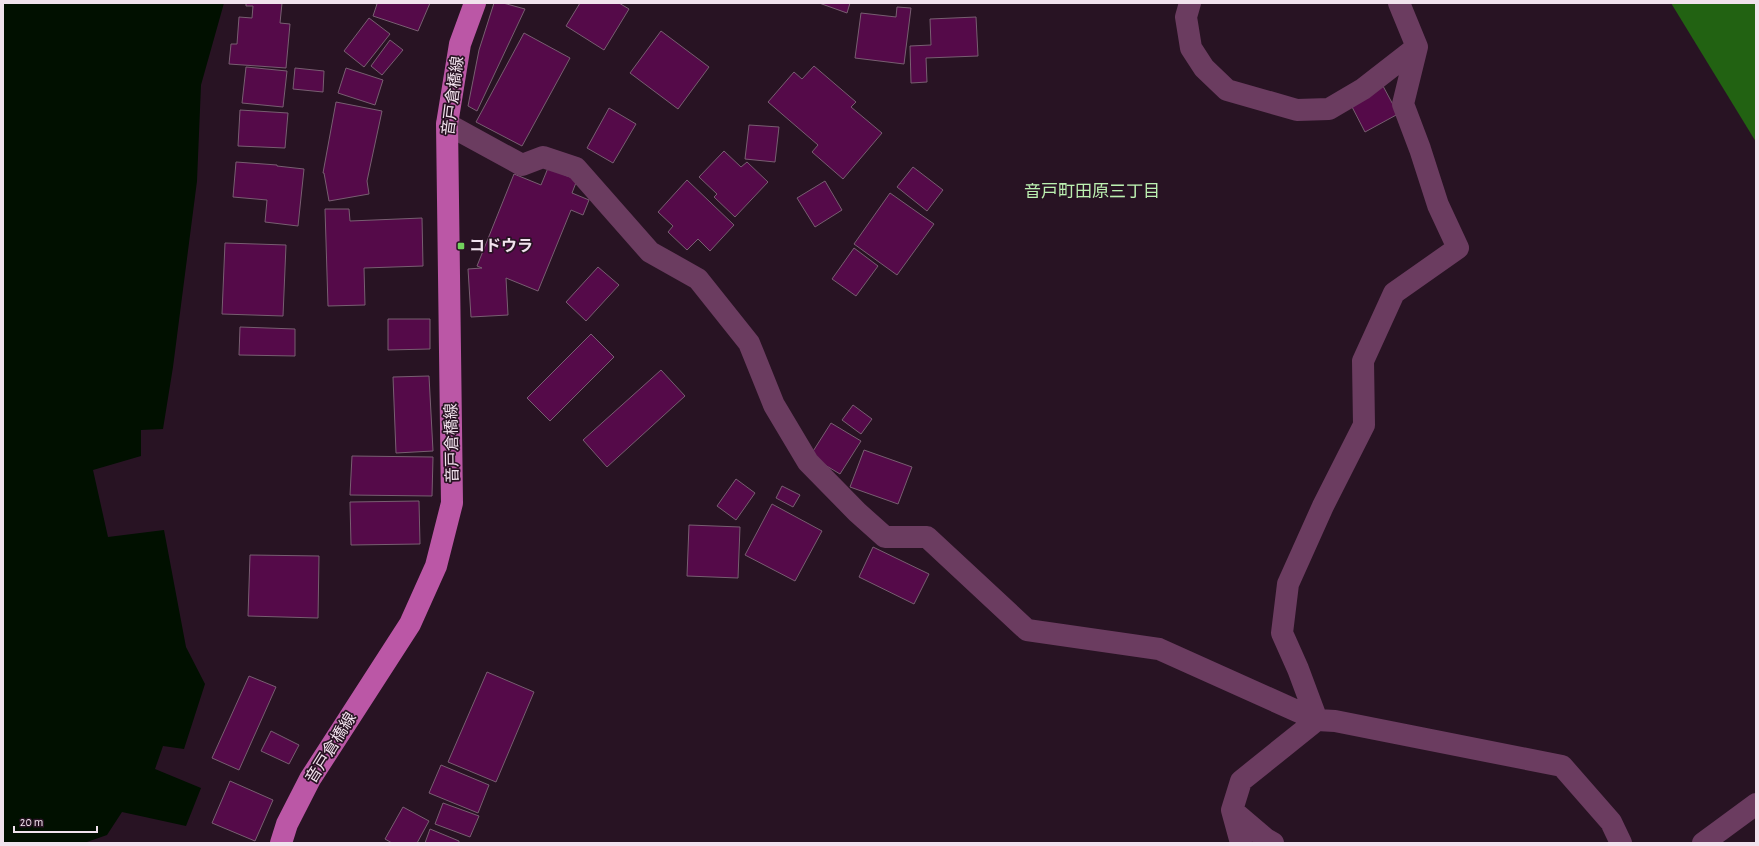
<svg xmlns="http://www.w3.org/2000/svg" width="1759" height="846" viewBox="0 0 1759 846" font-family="'Alegreya Sans','Noto Sans JP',sans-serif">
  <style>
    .forest { fill: #226212 }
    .water { fill: #011000 }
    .building { fill: #550a49; stroke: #785e71 }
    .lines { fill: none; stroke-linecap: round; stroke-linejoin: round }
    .street { stroke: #6b3c60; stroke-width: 22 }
    .primary { stroke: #bb57a6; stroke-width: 22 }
    .poi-dot { fill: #72d25d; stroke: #281323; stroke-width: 1.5 }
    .labels { text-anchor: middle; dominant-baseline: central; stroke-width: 3.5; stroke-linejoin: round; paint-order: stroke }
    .street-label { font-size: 16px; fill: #f1e2ed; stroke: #281323 }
    .poi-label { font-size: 16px; font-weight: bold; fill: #f1e2ed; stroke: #281323; text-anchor: start }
    .neighbourhood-label { font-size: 17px; fill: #bcf0b1; stroke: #281323 }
  </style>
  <rect width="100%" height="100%" fill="#281323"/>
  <path class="forest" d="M 1671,3 L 1756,3 L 1756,142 Z"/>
  <path class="water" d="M 3,3 L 224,3 L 201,85 L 197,181 L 173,367 L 163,429 L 141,430 L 141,456 L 93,470 L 108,537 L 164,530 L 186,647 L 205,684 L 184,749 L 163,746 L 155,769 L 201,788 L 186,826 L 122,812 L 107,835 L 84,843 L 3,843 Z"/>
  <path class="building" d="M 246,3 L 282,3 L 280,23 L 290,24 L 286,68 L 229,64 L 231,44 L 237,44 L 239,17 L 252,18 L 253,6 L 246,6 Z
    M 373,3 L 430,3 L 418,31 L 373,16 L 377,4 Z
    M 494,3 L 503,3 L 525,9 L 477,111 L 468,106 L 479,50 Z
    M 580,3 L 619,3 L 629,9 L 604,50 L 566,26 Z
    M 819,3 L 850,3 L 847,13 Z
    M 897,7 L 911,8 L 904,64 L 855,58 L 861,13 L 896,17 Z
    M 976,17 L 978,56 L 926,58 L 927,82 L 911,83 L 910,46 L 931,45 L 930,19 Z
    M 369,18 L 390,34 L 364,67 L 344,51 Z
    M 661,31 L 709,67 L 678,109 L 630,73 Z
    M 524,33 L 570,58 L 522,146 L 476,122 Z
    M 390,40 L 403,50 L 382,75 L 371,66 Z
    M 814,66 L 856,102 L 851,107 L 882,133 L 843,179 L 812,152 L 818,145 L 768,102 L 794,72 L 802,79 Z
    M 246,67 L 287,71 L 283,107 L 242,103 Z
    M 295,68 L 324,71 L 323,92 L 293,89 Z
    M 346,68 L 383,80 L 375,105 L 338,93 Z
    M 1383,86 L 1398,114 L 1365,132 L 1350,103 Z
    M 336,102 L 382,111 L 367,181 L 369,194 L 329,201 L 324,173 L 323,173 Z
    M 609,108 L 636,124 L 613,163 L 587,148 Z
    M 240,110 L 288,113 L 285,148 L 238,146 Z
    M 749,125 L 779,127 L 775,162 L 745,159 Z
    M 724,151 L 741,167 L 747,162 L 768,182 L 735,217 L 714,197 L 717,194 L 699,177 Z
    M 236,162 L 277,165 L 277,166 L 304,169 L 298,226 L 265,222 L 267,200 L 233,197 Z
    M 913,167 L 943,190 L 927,211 L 897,187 Z
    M 548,168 L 577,180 L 572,193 L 589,200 L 583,215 L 571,210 L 538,291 L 506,278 L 508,315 L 471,317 L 468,269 L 482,268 L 477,266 L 514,174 L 541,185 Z
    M 687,180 L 734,225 L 710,251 L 698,239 L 687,250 L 668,232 L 673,226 L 658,212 Z
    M 825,181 L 842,210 L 815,227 L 797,198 Z
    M 890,193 L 934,224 L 897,275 L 854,244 Z
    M 325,209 L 349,209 L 350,221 L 422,218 L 423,266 L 364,268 L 365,305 L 328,306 Z
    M 225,243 L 286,245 L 283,316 L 222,314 Z
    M 854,248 L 878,266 L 856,296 L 832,279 Z
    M 598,267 L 619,285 L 586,321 L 566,302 Z
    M 388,319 L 430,319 L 430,349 L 388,350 Z
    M 240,327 L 295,329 L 295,356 L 239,355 Z
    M 591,334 L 614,357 L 550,421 L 527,398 Z
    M 661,370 L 685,396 L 607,467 L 583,440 Z
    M 429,376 L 433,451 L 396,453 L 393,377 Z
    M 853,405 L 872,419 L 861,434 L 842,420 Z
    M 831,423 L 861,441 L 840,474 L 810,456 Z
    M 864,450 L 912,467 L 898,504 L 850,487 Z
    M 352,456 L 433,457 L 432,496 L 350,495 Z
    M 736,479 L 755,493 L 736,520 L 717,506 Z
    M 782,486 L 800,495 L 793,507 L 776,498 Z
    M 419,501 L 420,544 L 351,545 L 350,502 Z
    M 772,504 L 822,531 L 795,581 L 745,555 Z
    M 689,525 L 740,527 L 738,578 L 687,576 Z
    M 873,547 L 929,574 L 914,604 L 859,577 Z
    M 250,555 L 319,556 L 318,618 L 248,616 Z
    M 487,672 L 534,692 L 496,782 L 448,762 Z
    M 249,676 L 276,687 L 239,770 L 212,758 Z
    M 271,731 L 299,745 L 289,764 L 261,751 Z
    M 441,765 L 489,785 L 478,813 L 429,793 Z
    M 230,781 L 273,800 L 255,841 L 212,823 Z
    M 443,803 L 479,816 L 470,837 L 435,824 Z
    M 403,807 L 429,821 L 417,843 L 392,843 L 385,839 Z
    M 430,829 L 459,841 L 459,843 L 425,843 Z"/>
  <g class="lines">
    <path class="street" d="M 1190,3 L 1186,17 L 1191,48 L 1204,68 L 1227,90 L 1297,110 L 1329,109 L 1363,89 L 1417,47
      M 447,124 L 522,165 L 543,157 L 576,168 L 650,252 L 698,279 L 749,343 L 774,405 L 808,462 L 857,512 L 885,537 L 927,537 L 1027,630 L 1159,649 L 1317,720 L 1335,721 L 1562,766 L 1611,822 L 1621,843
      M 1317,720 L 1298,669 L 1282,633 L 1288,584 L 1323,506 L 1364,425 L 1363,361 L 1394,293 L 1458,248 L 1438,205 L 1420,149 L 1403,104 L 1417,47 L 1399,3
      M 1232,810 L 1266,839 L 1273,843
      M 1241,843 L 1232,810 L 1241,781 L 1317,720
      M 1703,843 L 1756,804"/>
    <path class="primary" d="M 281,843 L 287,824 L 310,779 L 410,624 L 436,566 L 452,503 L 447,124 L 460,44 L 475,3"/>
  </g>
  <rect class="poi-dot" x="457" y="242" width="8" height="8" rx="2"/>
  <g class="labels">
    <g class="street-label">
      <text transform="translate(453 96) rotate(-83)">音戸倉橋線</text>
      <text transform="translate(452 443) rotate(-91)">音戸倉橋線</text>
      <text transform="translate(331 748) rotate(-58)">音戸倉橋線</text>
    </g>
    <g class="poi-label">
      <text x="469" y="246">コドウラ</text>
    </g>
    <g class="neighbourhood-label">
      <text x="1092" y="191">音戸町田原三丁目</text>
    </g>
  </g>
  <rect width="1759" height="846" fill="none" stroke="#f1e2ed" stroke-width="8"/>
  <path d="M14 826v6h83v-6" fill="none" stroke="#f1e2ed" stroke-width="2"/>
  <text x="20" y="826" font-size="12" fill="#f1e2ed" stroke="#281323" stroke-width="3" paint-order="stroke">20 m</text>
</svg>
